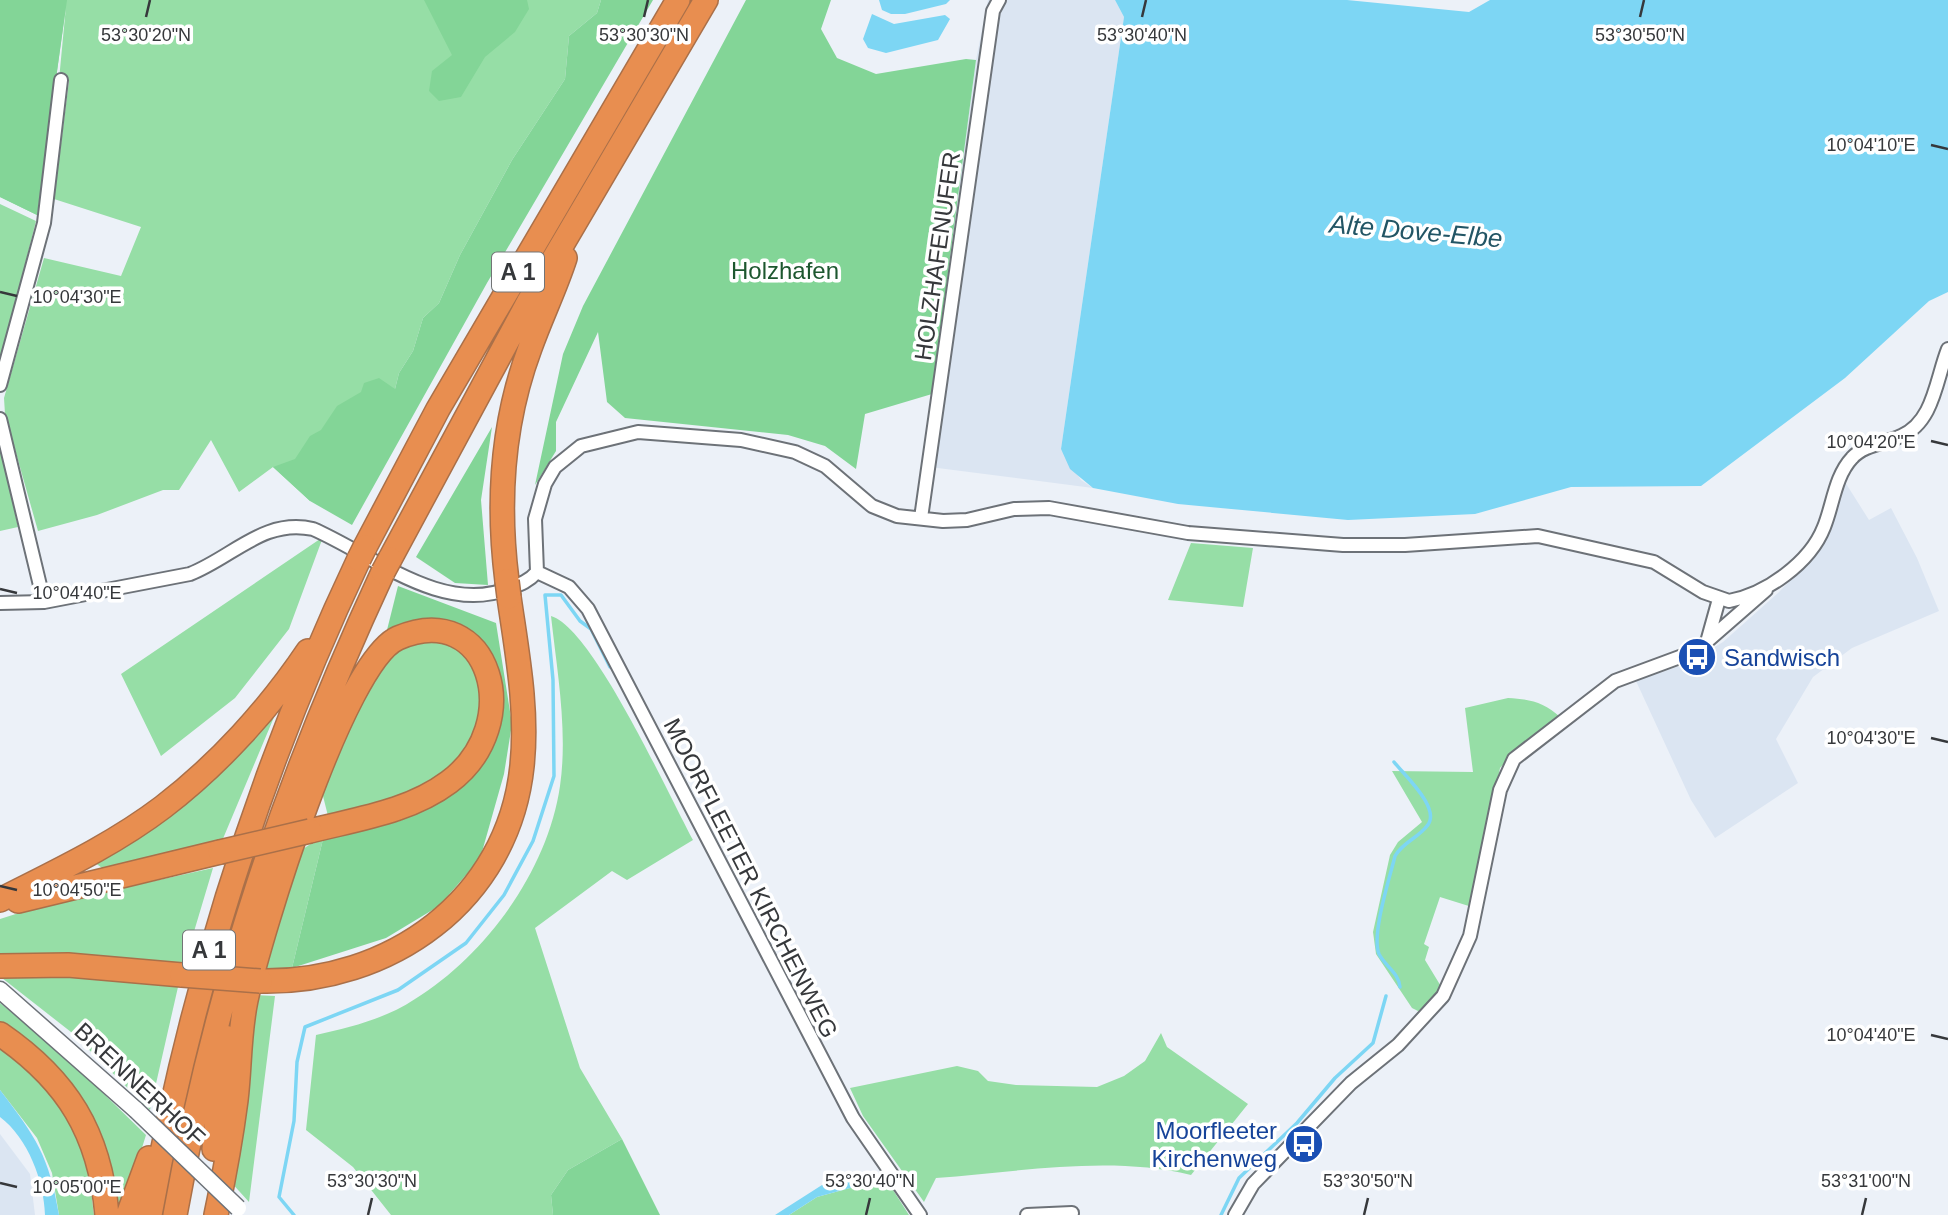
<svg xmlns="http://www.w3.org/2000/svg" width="1948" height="1215" viewBox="0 0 1948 1215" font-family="Helvetica,sans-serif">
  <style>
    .built { fill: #dbe5f2 }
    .green { fill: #96dea6 }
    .forest { fill: #83d597 }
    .water { fill: #7dd6f4 }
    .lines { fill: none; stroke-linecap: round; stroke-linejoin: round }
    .stream { stroke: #7dd6f4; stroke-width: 3.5 }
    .minor-casing { stroke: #6d7278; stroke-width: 16 }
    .tertiary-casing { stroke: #6d7278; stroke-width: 19 }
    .motorway-casing { stroke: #aa7049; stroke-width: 26 }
    .minor { stroke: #fff; stroke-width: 12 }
    .tertiary { stroke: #fff; stroke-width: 16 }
    .motorway { stroke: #e88e50; stroke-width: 23 }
    .tertiary-bridge-casing { stroke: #6d7278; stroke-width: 19; stroke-linecap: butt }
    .motorway-bridge-casing { stroke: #aa7049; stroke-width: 26; stroke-linecap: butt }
    .tertiary-bridge { stroke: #fff; stroke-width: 16 }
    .motorway-bridge { stroke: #e88e50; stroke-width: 23 }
    .ticks { fill: none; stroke: #36383b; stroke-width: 2.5 }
    .labels { text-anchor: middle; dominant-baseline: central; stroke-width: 7; stroke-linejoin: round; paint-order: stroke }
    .shield { fill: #fff; stroke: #727476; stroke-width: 2 }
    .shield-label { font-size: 23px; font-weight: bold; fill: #36383b }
    .street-label { font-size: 24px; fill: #36383b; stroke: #fff }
    .park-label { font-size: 24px; fill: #1d572f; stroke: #fff }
    .transit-label { font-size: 24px; fill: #164399; stroke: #fff; text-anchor: start }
    .water-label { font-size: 26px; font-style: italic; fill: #225565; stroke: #fff }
    .ticks-label { font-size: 18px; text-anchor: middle; fill: #36383b; stroke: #fff; stroke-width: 7; stroke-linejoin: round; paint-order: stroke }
  </style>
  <rect width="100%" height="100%" fill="#ecf1f8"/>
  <path class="built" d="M 988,0 L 1115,0 L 1124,17 L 1061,449 L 1081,480 L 1093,488 L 922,466 L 976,60 Z
    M 1845,482 L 1869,520 L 1891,508 L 1917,558 L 1939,611 L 1852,648 L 1813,677 L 1776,739 L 1798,783 L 1715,838 L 1691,800 L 1636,681 L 1688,663 L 1723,642 L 1778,593 L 1821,549 Z
    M 0,1134 L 30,1174 L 35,1215 L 0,1215 Z"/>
  <path class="green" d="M 0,0 L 601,0 L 597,13 L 569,36 L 565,79 L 512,160 L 460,255 L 439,303 L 423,318 L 413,351 L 399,373 L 395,389 L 343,483 L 310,501 L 273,467 L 239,492 L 211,440 L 179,490 L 163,490 L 97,515 L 38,531 L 5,414 L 4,398 L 44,258 L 121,276 L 141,227 L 54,199 L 69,81 L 59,80 L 66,6 L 37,215 L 0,197 Z
    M 0,204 L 36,221 L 0,364 Z
    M 0,446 L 18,527 L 0,531 Z
    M 323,537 L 289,629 L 235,698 L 161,756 L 121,674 Z
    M 1191,543 L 1253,548 L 1243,607 L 1168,600 Z
    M 551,616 C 593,628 669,796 693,840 L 627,880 L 612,871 L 535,928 L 580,1068 L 622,1139 L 568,1170 L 551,1195 L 553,1215 L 391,1215 L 353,1167 L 306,1130 L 316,1035 C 351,1027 385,1019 415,999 C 486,955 548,870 560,786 C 568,731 557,671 551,616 Z
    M 438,638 L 470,653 L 485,686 L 477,737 L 439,783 L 390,803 L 328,816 L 323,796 L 318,793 L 380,661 L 415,640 Z
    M 1508,698 C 1529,699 1544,702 1560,717 L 1521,746 L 1500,768 L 1472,907 L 1440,897 L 1424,944 L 1429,947 L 1425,960 L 1442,988 L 1425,1009 L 1418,1011 L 1412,1008 L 1376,954 L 1373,932 L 1390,855 L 1398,842 L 1422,822 L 1392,771 L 1473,772 L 1465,708 Z
    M 277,710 L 222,841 L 106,871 L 94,862 L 203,789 L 269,713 Z
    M 324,835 L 292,968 L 262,971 L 297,853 Z
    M 213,868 L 184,965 L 0,954 L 0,919 L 41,906 Z
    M 2,978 L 95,978 L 178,987 L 150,1110 L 71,1032 Z
    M 252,995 L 275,996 L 249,1202 L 229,1180 Z
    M 0,1003 L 63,1054 L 146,1135 L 121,1215 L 116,1215 L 114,1183 L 98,1129 L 0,1027 Z
    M 1161,1033 L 1167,1047 L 1248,1104 L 1191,1175 C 1109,1155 1020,1172 936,1178 L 924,1202 L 863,1116 L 850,1088 L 957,1066 L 978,1071 L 988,1081 L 1016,1085 L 1097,1087 L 1124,1076 L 1145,1061 Z
    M 0,1047 C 67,1090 87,1139 94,1215 L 59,1215 L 52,1173 L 37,1138 L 0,1090 Z
    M 883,1179 L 886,1179 L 909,1215 L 789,1215 L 817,1197 Z"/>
  <path class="forest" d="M 0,0 L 67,0 L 37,215 L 0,197 Z
    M 424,0 L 527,0 L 529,9 L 515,32 L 485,57 L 461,97 L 439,101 L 429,91 L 432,71 L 452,55 Z
    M 601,0 L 653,0 L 487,283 L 352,525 L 310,501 L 273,467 L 295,459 L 310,436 L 321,430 L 337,406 L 361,392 L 364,383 L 379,378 L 395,389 L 399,373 L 413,351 L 423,318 L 439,303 L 460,255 L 512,160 L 565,79 L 569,36 L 597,13 Z
    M 746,0 L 831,0 L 821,29 L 837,58 L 876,74 L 966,59 L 976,60 L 932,394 L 865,414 L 856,469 L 825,446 L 788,435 L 625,418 L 607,402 L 598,332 L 556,422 L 556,451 L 535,485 L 563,354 L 583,306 Z
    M 492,427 L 481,500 L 488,585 L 455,583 L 416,557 Z
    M 398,586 L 496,623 L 512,724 L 504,774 L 480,859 L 439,906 L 386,938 L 292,968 L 324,835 L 400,821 L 443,797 L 480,762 L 495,665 L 426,621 L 387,630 Z
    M 622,1139 L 660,1215 L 553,1215 L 551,1195 L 568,1170 Z"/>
  <path class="water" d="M 879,0 L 950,0 L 946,4 L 905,14 L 891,14 L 882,10 Z
    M 1115,0 L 1347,0 L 1469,12 L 1490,0 L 1948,0 L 1948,292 L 1929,301 L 1845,378 L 1701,486 L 1571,487 L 1475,514 L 1348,520 L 1178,504 L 1093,488 L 1070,469 L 1061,449 L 1124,17 Z
    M 872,14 L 894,24 L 945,15 L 950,19 L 938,40 L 886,53 L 868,48 L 863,39 Z
    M 0,1090 C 36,1137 49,1156 59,1215 L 45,1215 C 44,1181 28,1138 0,1117 Z
    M 879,1173 L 883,1179 L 817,1197 L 789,1215 L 775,1215 L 822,1185 Z"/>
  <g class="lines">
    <path class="stream" d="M 1394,762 C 1405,776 1442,809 1427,826 C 1418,838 1403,842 1395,856 C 1390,877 1371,935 1379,954 C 1385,966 1399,973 1400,987
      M 294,1215 L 279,1197 L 294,1121 L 297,1062 L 305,1027 L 398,990 L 466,943 L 504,895 L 533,841 L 554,776 L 553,680 L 545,595 L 561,595 L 580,621 L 591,629 L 610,667
      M 1221,1215 L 1239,1178 L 1297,1123 L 1335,1078 L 1373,1043 L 1386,996"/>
    <g class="minor-casing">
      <path id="minor" d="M 0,385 L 44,223 L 61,80
        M 0,419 L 44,602
        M 921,518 L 993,11 L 999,0
        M 537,572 L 569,587 L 588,609 L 853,1118 L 920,1215
        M 0,603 L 44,602 L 190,574 C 233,557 264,518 313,529 C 373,555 443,616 510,588 C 521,584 529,581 537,572 L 535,519 L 545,484 L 555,467 L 581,446 L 638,432 L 741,440 L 795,452 L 825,466 L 872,506 L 897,516 L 943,521 L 967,520 L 1014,509 L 1049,508 L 1188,533 L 1343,545 L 1405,545 L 1538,536 L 1654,562 L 1703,592 L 1729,601 C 1766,594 1810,563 1824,527 C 1833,505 1835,476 1852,458 C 1863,445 1886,443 1901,436 C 1934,422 1936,379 1948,349
        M 1707,642 L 1719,599
        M 1027,1215 L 1072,1213
        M 1235,1215 L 1253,1184 L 1351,1083 L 1398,1045 L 1443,996 L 1470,936 L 1500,790 L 1514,759 L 1615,681 L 1696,651 L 1766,590"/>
    </g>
    <g class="tertiary-casing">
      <path id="tertiary" d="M 0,990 L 136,1110"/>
    </g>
    <g class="motorway-casing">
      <path id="motorway" d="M 365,547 L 438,409 L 678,0
        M 390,559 L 529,301 L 706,0
        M 507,581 C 497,502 502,423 530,348 C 541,317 555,289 565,258
        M 0,900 C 55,872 113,845 163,807 C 218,765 269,709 308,651
        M 18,901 L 220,852
        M 0,966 L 68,965 L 182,975
        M 260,981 C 389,984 508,901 522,766 C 528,709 517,653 509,597
        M 0,1034 C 67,1080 100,1133 107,1215
        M 214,1149 L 225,1037
        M 128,1215 L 149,1158
        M 150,1215 C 191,987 260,768 359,559
        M 175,1215 C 216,985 285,783 383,572
        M 216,1215 C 224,1177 231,1139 236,1100 C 240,1067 239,1033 246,1000 C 260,935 343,662 398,638 C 490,598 527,724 449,782 C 409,812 357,819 310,831"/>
    </g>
    <use href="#minor" class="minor"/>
    <use href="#tertiary" class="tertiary"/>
    <use href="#motorway" class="motorway"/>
    <g class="tertiary-bridge-casing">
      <path id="tertiary-bridge" d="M 136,1110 L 238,1208"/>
    </g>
    <g class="motorway-bridge-casing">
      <path id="motorway-bridge" d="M 359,559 L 365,547
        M 383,572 L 390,559
        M 507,581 L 509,597
        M 220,852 L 310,831
        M 182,975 L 260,981"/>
    </g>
    <use href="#tertiary-bridge" class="tertiary-bridge"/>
    <use href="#motorway-bridge" class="motorway-bridge"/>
  </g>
  <path class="ticks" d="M 146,17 L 150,0M 644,17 L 648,0M 1142,17 L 1146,0M 1640,17 L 1644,0M 1931,145 L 1948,149M 0,292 L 17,296M 1931,441 L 1948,445M 0,589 L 17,593M 1931,738 L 1948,742M 0,886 L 17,890M 1931,1035 L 1948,1039M 0,1183 L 17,1187M 368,1215 L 372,1198M 866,1215 L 870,1198M 1364,1215 L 1368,1198M 1862,1215 L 1866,1198"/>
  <defs>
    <g id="bus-disc" transform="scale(2.0125)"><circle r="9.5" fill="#1a4fb4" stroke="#fff"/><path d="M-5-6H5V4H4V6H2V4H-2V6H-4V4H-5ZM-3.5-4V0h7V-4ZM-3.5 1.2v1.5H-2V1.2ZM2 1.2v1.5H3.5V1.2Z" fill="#fff"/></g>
  </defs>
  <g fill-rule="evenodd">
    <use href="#bus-disc" x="1697" y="657"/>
    <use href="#bus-disc" x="1304" y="1144"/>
  </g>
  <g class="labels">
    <g class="shield">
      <rect x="492" y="252.5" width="52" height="39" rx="5"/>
      <rect x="183" y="930.5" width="52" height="39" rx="5"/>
    </g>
    <g class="shield-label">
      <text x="518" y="272">A 1</text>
      <text x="209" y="950">A 1</text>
    </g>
    <g class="street-label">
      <text transform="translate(937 256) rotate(-82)">HOLZHAFENUFER</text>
      <text transform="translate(751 878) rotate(63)">MOORFLEETER KIRCHENWEG</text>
      <text transform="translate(140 1084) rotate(43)">BRENNERHOF</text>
    </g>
    <g class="park-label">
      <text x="785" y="270">Holzhafen</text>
    </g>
    <g class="transit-label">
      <text x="1724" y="657">Sandwisch</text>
      <text x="1277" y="1130" text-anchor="end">Moorfleeter<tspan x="1277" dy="28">Kirchenweg</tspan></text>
    </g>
    <g class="water-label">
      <text transform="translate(1416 231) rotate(5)">Alte Dove-Elbe</text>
    </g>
  </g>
  <g class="ticks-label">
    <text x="146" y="41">53°30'20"N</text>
    <text x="644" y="41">53°30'30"N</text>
    <text x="1142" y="41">53°30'40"N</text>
    <text x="1640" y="41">53°30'50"N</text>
    <text x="1871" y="151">10°04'10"E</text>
    <text x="77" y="303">10°04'30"E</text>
    <text x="1871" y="448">10°04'20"E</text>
    <text x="77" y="599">10°04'40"E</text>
    <text x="1871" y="744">10°04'30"E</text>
    <text x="77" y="896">10°04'50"E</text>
    <text x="1871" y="1041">10°04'40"E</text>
    <text x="372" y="1187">53°30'30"N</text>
    <text x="870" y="1187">53°30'40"N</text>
    <text x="1368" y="1187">53°30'50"N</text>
    <text x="1866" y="1187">53°31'00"N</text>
    <text x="77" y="1193">10°05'00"E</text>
  </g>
</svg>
